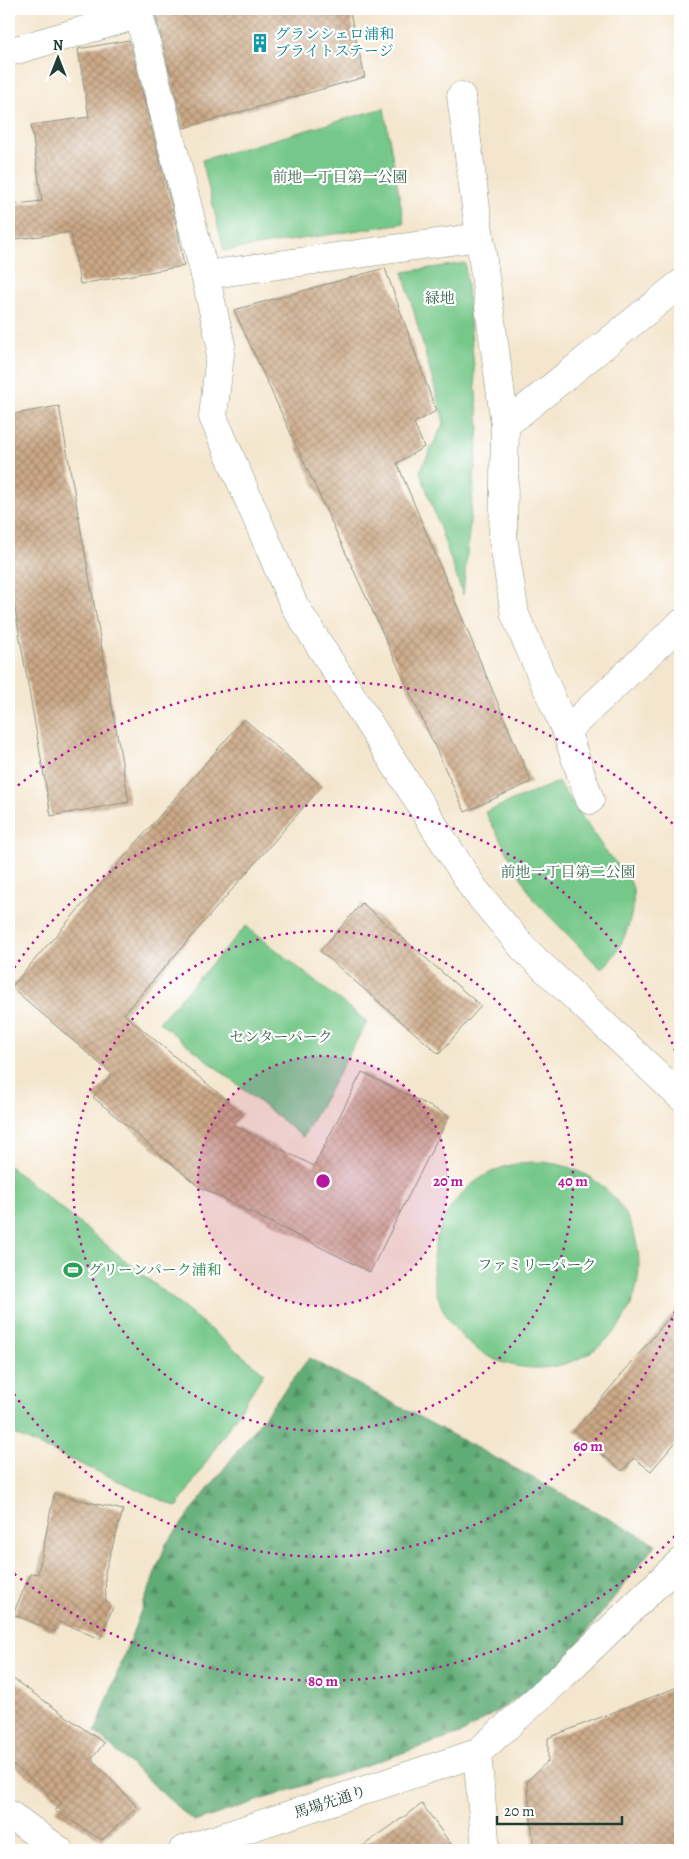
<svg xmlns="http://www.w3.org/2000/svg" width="689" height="1859" viewBox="0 0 689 1859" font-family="Alegreya,'Noto Serif JP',serif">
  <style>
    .forest { fill: url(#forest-firs); stroke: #407455 }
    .green { fill: #76c88a; stroke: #4a825f }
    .building { fill: url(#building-cross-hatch) }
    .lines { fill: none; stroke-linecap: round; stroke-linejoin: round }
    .pedestrian-casing { stroke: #8a9281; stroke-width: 29 }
    .minor-casing { stroke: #8a9281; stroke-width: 29 }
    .tertiary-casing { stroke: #8a9281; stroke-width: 29 }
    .pedestrian { stroke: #fff; stroke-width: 28 }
    .minor { stroke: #fff; stroke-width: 28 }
    .tertiary { stroke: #fff; stroke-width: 28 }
    .ring { fill: none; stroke: #b5179e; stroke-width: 2.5; stroke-dasharray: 2.5 5 }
    .labels { text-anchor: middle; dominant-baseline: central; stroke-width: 4.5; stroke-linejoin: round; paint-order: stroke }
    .culture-label { font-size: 15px; fill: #0d838f; stroke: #fff; text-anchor: start }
    .park-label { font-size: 15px; fill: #39674e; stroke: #fff }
    .leisure-label { font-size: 15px; fill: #27864d; stroke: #fff; text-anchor: start }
    .street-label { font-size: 15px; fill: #1f3d34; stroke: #fff }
    .centre { fill: #b5179e; stroke: #fff; stroke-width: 2.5 }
    .ring-label { font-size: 15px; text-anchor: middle; font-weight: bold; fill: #b5179e; stroke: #fff; stroke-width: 4.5; stroke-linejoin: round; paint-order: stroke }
  </style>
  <defs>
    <pattern id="forest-firs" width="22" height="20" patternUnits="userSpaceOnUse" patternTransform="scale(1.25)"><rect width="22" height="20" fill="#60ac76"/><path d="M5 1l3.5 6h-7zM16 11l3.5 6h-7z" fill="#4f8d62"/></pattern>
    <pattern id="building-cross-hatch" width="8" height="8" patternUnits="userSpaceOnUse" patternTransform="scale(1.25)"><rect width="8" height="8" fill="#cca987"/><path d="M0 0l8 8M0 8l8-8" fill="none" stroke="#a58b6f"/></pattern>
  </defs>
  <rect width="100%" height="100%" fill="#fff"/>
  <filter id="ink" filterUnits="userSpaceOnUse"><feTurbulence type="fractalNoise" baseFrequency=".02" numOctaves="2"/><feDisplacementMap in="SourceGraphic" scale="10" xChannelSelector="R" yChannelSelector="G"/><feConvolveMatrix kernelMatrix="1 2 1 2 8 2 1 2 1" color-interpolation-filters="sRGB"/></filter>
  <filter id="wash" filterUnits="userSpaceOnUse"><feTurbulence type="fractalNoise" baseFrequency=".0096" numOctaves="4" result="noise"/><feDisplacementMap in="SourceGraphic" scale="20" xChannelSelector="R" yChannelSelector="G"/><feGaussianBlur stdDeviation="1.12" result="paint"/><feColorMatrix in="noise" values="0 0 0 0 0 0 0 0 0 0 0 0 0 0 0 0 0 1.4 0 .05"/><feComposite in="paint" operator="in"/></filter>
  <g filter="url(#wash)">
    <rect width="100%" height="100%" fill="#f4e6ce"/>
    <path class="forest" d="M 309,1358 L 656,1544 L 553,1675 L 463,1733 L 194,1822 L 95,1732 L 166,1544 Z"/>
    <path class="green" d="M 384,108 L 404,223 L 224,251 L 202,160 Z
      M 465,263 L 479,426 L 463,595 L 420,471 L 444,422 L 403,272 Z
      M 558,782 C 574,804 589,827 604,849 C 613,862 631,874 633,890 C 636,914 621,955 601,969 L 533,899 L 485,812 Z
      M 246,926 L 367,1022 L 303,1137 L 159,1022 Z
      M433 1265a103 103 0 1 1 206 0a103 103 0 1 1-206 0Z
      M 9,1166 L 264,1373 L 177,1507 L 9,1432 Z"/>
    <g id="blocks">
      <path class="building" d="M 154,9 L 349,9 L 365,77 L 184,128 Z
        M 129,40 L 178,232 L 184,266 L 80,284 L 71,232 L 9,240 L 9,205 L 42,201 L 31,125 L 89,117 L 78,49 Z
        M 385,268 L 436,411 L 414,423 L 424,447 L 397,463 L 531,782 L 465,812 L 234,310 Z
        M 59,406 L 129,802 L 51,816 L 9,575 L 9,415 Z
        M 244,719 L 322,786 L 124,1014 L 243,1114 L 233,1125 L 314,1166 L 362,1072 L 449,1116 L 370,1272 L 198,1186 L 93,1097 L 112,1074 L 11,987 Z
        M 362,903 L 481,1006 L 439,1054 L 320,951 Z
        M 680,1305 L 680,1437 L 651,1471 L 634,1458 L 622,1471 L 574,1431 Z
        M 54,1494 L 123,1510 L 105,1572 L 106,1601 L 113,1607 L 100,1639 L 60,1622 L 55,1632 L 13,1614 L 31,1573 L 38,1574 Z
        M 9,1676 L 104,1743 L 92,1759 L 137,1807 L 102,1840 L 55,1811 L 62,1803 L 9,1762 Z
        M 680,1686 L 680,1850 L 534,1850 L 527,1781 L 548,1761 L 548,1738 Z
        M 422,1804 L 455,1850 L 357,1850 Z"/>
    </g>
  </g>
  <g filter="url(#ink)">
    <use href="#blocks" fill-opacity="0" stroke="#8a9281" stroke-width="1"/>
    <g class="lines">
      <g class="pedestrian-casing">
        <path id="pedestrian" d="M 205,275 L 480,237"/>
      </g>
      <g class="minor-casing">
        <path id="minor" d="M 138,11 L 205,275 L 221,345 L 213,417 L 294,605 L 474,889 L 524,949 L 680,1096
          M 9,52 L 137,15
          M 461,96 L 505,425 L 680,284
          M 505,425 L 503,538 L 515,615 L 566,731 L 590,800
          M 566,731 L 680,624
          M 9,1814 L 59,1850"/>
      </g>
      <g class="tertiary-casing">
        <path id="tertiary" d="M 183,1850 L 477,1753
          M 486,1850 L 477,1753 L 555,1683 L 680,1562"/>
      </g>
      <use href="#pedestrian" class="pedestrian"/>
      <use href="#minor" class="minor"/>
      <use href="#tertiary" class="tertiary"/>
    </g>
  </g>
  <circle cx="323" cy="1181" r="125" fill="#b5179e" fill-opacity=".12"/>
  <g class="ring">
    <circle cx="323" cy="1181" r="125"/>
    <circle cx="323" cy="1181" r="250"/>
    <path d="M680 1297A375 375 0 0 1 10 1388M10 974A375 375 0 0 1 680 1065"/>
    <path d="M680 1531A500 500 0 0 1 12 1572M12 790A500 500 0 0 1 680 831"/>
  </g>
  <defs>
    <g id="building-bare" transform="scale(1.5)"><path d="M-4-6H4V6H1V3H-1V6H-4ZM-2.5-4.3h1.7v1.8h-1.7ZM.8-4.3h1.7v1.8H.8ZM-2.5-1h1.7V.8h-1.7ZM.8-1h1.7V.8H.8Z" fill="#0f9aa8" stroke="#fff" stroke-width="2.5" paint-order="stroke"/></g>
    <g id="stadium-bare" transform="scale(1.5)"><path d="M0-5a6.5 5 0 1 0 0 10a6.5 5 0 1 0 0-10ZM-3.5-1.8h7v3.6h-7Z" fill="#2e9e5b" stroke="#fff" stroke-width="2.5" paint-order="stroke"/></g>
  </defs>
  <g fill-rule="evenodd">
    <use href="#building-bare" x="260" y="43"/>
    <use href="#stadium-bare" x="73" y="1270"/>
  </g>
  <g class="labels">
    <g class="culture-label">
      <text x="275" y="34">グランシェロ浦和<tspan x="275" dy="17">ブライトステージ</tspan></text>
    </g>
    <g class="park-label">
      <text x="340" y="177">前地一丁目第一公園</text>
      <text x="440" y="298">緑地</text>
      <text x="568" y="872">前地一丁目第二公園</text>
      <text x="281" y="1037">センターパーク</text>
      <text x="537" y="1265">ファミリーパーク</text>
    </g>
    <g class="leisure-label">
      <text x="88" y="1270">グリーンパーク浦和</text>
    </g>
    <g class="street-label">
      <text transform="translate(330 1802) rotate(-18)">馬場先通り</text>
    </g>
  </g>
  <circle cx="323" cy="1181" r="8" class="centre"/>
  <g class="ring-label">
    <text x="448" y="1186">20 m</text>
    <text x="573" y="1186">40 m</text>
    <text x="588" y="1451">60 m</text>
    <text x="323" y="1686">80 m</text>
  </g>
  <rect width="689" height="1859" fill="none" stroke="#fff" stroke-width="30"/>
  <g transform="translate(58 58)" stroke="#ffffff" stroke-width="4" paint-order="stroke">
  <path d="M0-4L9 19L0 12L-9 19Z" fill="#1f3d34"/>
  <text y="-8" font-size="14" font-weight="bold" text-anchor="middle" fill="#1f3d34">N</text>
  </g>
  <path d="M497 1816v8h125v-8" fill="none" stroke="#1f3d34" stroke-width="2.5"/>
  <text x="504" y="1816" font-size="15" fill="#1f3d34" stroke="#ffffff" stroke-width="4" paint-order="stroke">20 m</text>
</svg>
